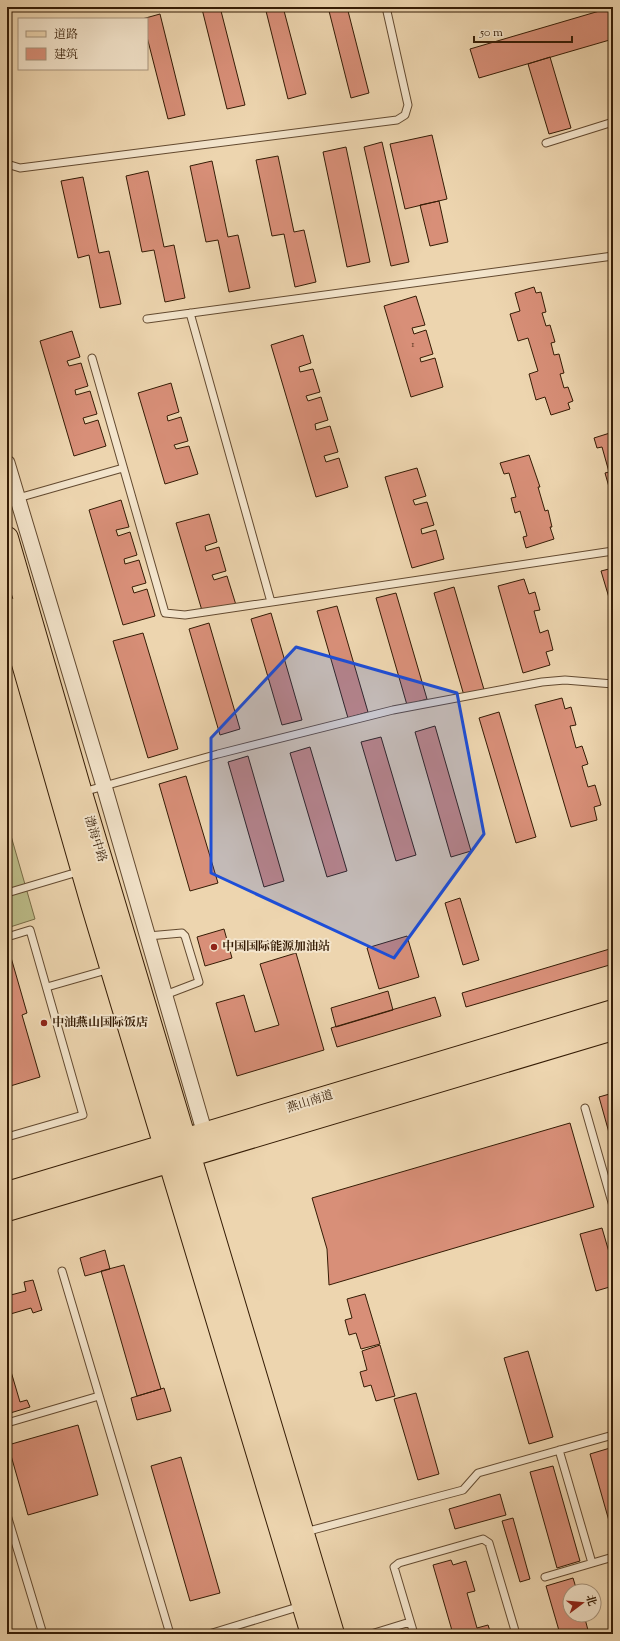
<svg xmlns="http://www.w3.org/2000/svg" width="620" height="1641" viewBox="0 0 620 1641" font-family="'Sorts Mill Goudy','Noto Serif SC',serif">
  <style>
    .green { fill: #bcbc88; stroke: #786c46 }
    .building { fill: #d88f78; stroke: #351c05 }
    .lines { fill: none; stroke-linecap: round; stroke-linejoin: round }
    .lane-casing { stroke: #634a30; stroke-width: 9 }
    .street-casing { stroke: #634a30; stroke-width: 17 }
    .primary-casing { stroke: #351c05; stroke-width: 24 }
    .lane { stroke: #f3e4cb; stroke-width: 7 }
    .street { stroke: #f3e4cb; stroke-width: 15 }
    .primary { stroke: #edd5af; stroke-width: 22 }
    .marked { fill: #1d4ed8; fill-opacity: 0.2; stroke: #1d4ed8; stroke-width: 3; stroke-linejoin: round }
    .poi-dot { fill: #8f2418; stroke: #f3e4cb; stroke-width: 1.5 }
    .labels { text-anchor: middle; dominant-baseline: central; stroke-width: 4; stroke-linejoin: round; paint-order: stroke }
    .number-label { font-size: 10px; fill: #5e3922 }
    .street-label { font-size: 12px; fill: #351c05; stroke: #f3e4cb }
    .poi-label { font-size: 12px; font-weight: bold; fill: #351c05; stroke: #f3e4cb; text-anchor: start }
  </style>
  <rect width="100%" height="100%" fill="#edd5af"/>
  <filter id="stains"><feTurbulence type="fractalNoise" baseFrequency=".005" numOctaves="4"/><feColorMatrix values="0 0 0 0 .2 0 0 0 0 .09 0 0 0 0 .02 0 0 0 .5 -.17"/></filter>
  <radialGradient id="worn" r=".72"><stop offset=".6" stop-color="#630" stop-opacity="0"/><stop offset="1" stop-color="#630" stop-opacity=".3"/></radialGradient>
  <path class="green" d="M 7,822 L 35,919 L 7,928 Z"/>
  <path class="building" d="M 210,7 L 220,7 L 245,105 L 227,109 L 202,9 Z
    M 265,7 L 283,7 L 306,94 L 288,99 Z
    M 328,7 L 347,7 L 369,93 L 351,98 Z
    M 613,7 L 613,39 L 479,78 L 470,49 Z
    M 160,14 L 185,115 L 168,119 L 147,37 L 147,19 L 142,19 Z
    M 550,57 L 571,128 L 549,134 L 528,64 Z
    M 432,135 L 447,199 L 405,209 L 390,144 Z
    M 382,142 L 409,262 L 391,266 L 364,147 Z
    M 346,147 L 370,262 L 347,267 L 323,152 Z
    M 278,156 L 294,232 L 304,230 L 316,282 L 295,287 L 284,234 L 272,236 L 256,160 Z
    M 212,161 L 228,237 L 238,235 L 250,288 L 229,292 L 218,240 L 206,242 L 190,166 Z
    M 148,171 L 164,247 L 174,245 L 185,298 L 165,302 L 154,250 L 142,252 L 126,176 Z
    M 83,177 L 99,253 L 109,251 L 121,304 L 100,308 L 89,255 L 78,258 L 61,181 Z
    M 439,201 L 448,242 L 430,246 L 420,205 Z
    M 534,287 L 536,293 L 541,292 L 546,312 L 542,313 L 546,326 L 550,325 L 555,342 L 551,343 L 554,355 L 559,354 L 564,373 L 560,374 L 564,388 L 568,387 L 573,401 L 568,403 L 570,409 L 551,415 L 545,397 L 536,400 L 529,374 L 538,371 L 528,338 L 518,341 L 510,314 L 520,311 L 515,293 Z
    M 416,296 L 425,325 L 412,328 L 414,334 L 426,330 L 433,354 L 420,358 L 421,362 L 435,358 L 443,387 L 411,397 L 384,306 Z
    M 72,331 L 80,357 L 67,361 L 69,366 L 81,363 L 88,386 L 75,390 L 76,395 L 90,391 L 97,414 L 83,418 L 85,424 L 98,420 L 106,446 L 74,456 L 40,341 Z
    M 303,335 L 311,363 L 299,367 L 300,372 L 313,369 L 320,392 L 306,396 L 308,401 L 321,397 L 328,420 L 315,424 L 316,430 L 330,426 L 338,452 L 324,456 L 326,462 L 339,458 L 348,487 L 316,497 L 271,345 Z
    M 171,383 L 179,412 L 167,416 L 168,421 L 181,417 L 188,441 L 174,445 L 176,449 L 189,446 L 198,474 L 165,484 L 138,393 Z
    M 613,432 L 613,486 L 609,487 L 605,473 L 609,472 L 602,447 L 597,448 L 594,438 Z
    M 529,455 L 540,487 L 538,487 L 545,511 L 548,510 L 552,527 L 550,527 L 554,539 L 526,548 L 523,537 L 527,536 L 520,511 L 515,513 L 511,498 L 516,497 L 509,473 L 504,474 L 500,463 Z
    M 417,468 L 426,496 L 413,500 L 415,505 L 427,502 L 434,525 L 421,529 L 422,534 L 436,530 L 444,559 L 412,568 L 385,477 Z
    M 121,500 L 129,527 L 116,530 L 118,536 L 130,532 L 137,555 L 124,559 L 125,564 L 139,560 L 146,583 L 132,587 L 134,593 L 147,589 L 155,616 L 123,625 L 89,510 Z
    M 209,514 L 217,542 L 205,546 L 206,551 L 219,547 L 226,571 L 212,575 L 214,580 L 227,576 L 236,605 L 203,614 L 176,523 Z
    M 613,568 L 613,611 L 601,571 Z
    M 524,579 L 529,594 L 535,592 L 540,610 L 534,611 L 540,633 L 548,630 L 553,650 L 546,652 L 550,665 L 523,673 L 498,586 Z
    M 454,587 L 485,693 L 465,699 L 434,593 Z
    M 396,593 L 427,699 L 407,705 L 376,598 Z
    M 337,606 L 368,712 L 348,718 L 317,611 Z
    M 271,613 L 302,720 L 282,725 L 251,619 Z
    M 209,623 L 240,729 L 220,735 L 189,629 Z
    M 143,633 L 178,749 L 148,758 L 113,641 Z
    M 562,698 L 565,709 L 571,707 L 576,725 L 570,726 L 576,748 L 582,746 L 588,764 L 582,766 L 588,787 L 595,785 L 601,805 L 594,807 L 597,820 L 571,827 L 535,705 Z
    M 499,712 L 536,837 L 516,843 L 479,718 Z
    M 435,726 L 471,851 L 451,857 L 415,732 Z
    M 381,737 L 416,855 L 396,861 L 361,742 Z
    M 310,747 L 347,871 L 327,877 L 290,753 Z
    M 248,756 L 284,881 L 264,887 L 228,762 Z
    M 186,776 L 218,883 L 190,891 L 159,784 Z
    M 460,898 L 479,960 L 463,965 L 445,903 Z
    M 224,929 L 232,958 L 205,966 L 197,937 Z
    M 407,936 L 419,977 L 379,989 L 367,948 Z
    M 7,947 L 8,947 L 27,1013 L 22,1015 L 40,1077 L 7,1087 Z
    M 613,948 L 613,964 L 466,1007 L 462,993 Z
    M 296,953 L 324,1050 L 237,1076 L 216,1003 L 244,995 L 255,1032 L 279,1025 L 260,964 Z
    M 388,991 L 393,1010 L 336,1027 L 331,1008 Z
    M 435,997 L 441,1016 L 337,1047 L 331,1028 Z
    M 613,1093 L 613,1147 L 599,1097 Z
    M 570,1123 L 594,1207 L 329,1285 L 327,1249 L 312,1198 Z
    M 602,1228 L 613,1266 L 613,1286 L 596,1291 L 580,1234 Z
    M 105,1250 L 110,1269 L 85,1276 L 80,1258 Z
    M 124,1265 L 161,1389 L 137,1396 L 101,1271 Z
    M 33,1280 L 42,1310 L 33,1313 L 31,1308 L 7,1315 L 7,1296 L 26,1291 L 24,1282 Z
    M 365,1294 L 380,1344 L 361,1349 L 356,1333 L 349,1335 L 345,1320 L 352,1318 L 347,1299 Z
    M 380,1345 L 395,1396 L 376,1401 L 371,1385 L 364,1387 L 360,1372 L 367,1370 L 362,1351 Z
    M 528,1351 L 553,1437 L 529,1444 L 504,1358 Z
    M 7,1358 L 20,1402 L 27,1400 L 30,1407 L 7,1414 Z
    M 164,1388 L 171,1411 L 137,1420 L 131,1398 Z
    M 416,1393 L 439,1474 L 418,1480 L 394,1399 Z
    M 78,1425 L 98,1495 L 28,1515 L 8,1445 Z
    M 610,1448 L 613,1459 L 613,1535 L 590,1454 Z
    M 181,1457 L 220,1593 L 190,1601 L 151,1466 Z
    M 553,1466 L 580,1561 L 557,1568 L 530,1472 Z
    M 500,1494 L 506,1515 L 455,1529 L 449,1509 Z
    M 513,1518 L 530,1579 L 520,1582 L 502,1521 Z
    M 451,1560 L 453,1565 L 466,1561 L 475,1591 L 467,1593 L 477,1628 L 488,1625 L 491,1634 L 453,1634 L 433,1565 Z
    M 573,1578 L 577,1591 L 570,1591 L 570,1615 L 584,1615 L 589,1634 L 560,1634 L 546,1586 Z"/>
  <g class="lines">
    <g class="lane-casing">
      <path id="lane" d="M 546,143 L 613,122
        M 7,164 L 20,168 L 397,120 L 405,115 L 408,105 L 386,7
        M 190,313 L 271,602
        M 147,319 L 613,256
        M 92,358 L 165,613 L 185,615 L 613,551
        M 18,498 L 123,468
        M 83,792 L 218,754 L 393,710 L 542,682 L 565,680 L 613,684
        M 7,893 L 81,871
        M 148,936 L 182,933 L 185,936 L 199,982 L 165,995
        M 7,937 L 30,930 L 83,1115 L 7,1137
        M 47,987 L 110,969
        M 585,1108 L 613,1206
        M 62,1271 L 170,1634
        M 7,1423 L 99,1396
        M 559,1450 L 592,1563
        M 7,1515 L 43,1634
        M 305,1532 L 463,1490 L 478,1473 L 613,1435
        M 545,1577 L 613,1557
        M 209,1634 L 301,1606
        M 371,1634 L 410,1622
        M 414,1634 L 394,1567 L 399,1563 L 483,1539 L 489,1543 L 516,1634"/>
    </g>
    <g class="street-casing">
      <path id="street" d="M 7,463 L 104,786 L 205,1134"/>
    </g>
    <g class="primary-casing">
      <path id="primary" d="M 7,538 L 81,793 L 333,1634
        M 7,608 L 92,904 L 312,1634
        M 7,1193 L 613,1011
        M 7,1210 L 613,1029"/>
    </g>
    <use href="#lane" class="lane"/>
    <use href="#street" class="street"/>
    <use href="#primary" class="primary"/>
  </g>
  <path class="marked" d="M 296,647 L 457,693 L 484,834 L 394,958 L 211,873 L 211,738 Z"/>
  <g class="poi-dot">
    <circle cx="214" cy="947" r="4"/>
    <circle cx="44" cy="1023" r="4"/>
  </g>
  <g class="labels">
    <g class="number-label">
      <text x="413" y="344">1</text>
    </g>
    <g class="street-label">
      <text transform="translate(95 839) rotate(73)">渤海中路</text>
      <text transform="translate(310 1102) rotate(-17)">燕山南道</text>
    </g>
    <g class="poi-label">
      <text x="222" y="947">中国国际能源加油站</text>
      <text x="52" y="1023">中油燕山国际饭店</text>
    </g>
  </g>
  <rect width="620" height="1641" fill="none" stroke="#edd5af" stroke-width="24"/>
  <rect x="8" y="8" width="604" height="1625" fill="none" stroke="#351c05" stroke-width="2"/>
  <rect x="12" y="12" width="596" height="1617" fill="none" stroke="#351c05"/>
  <rect x="18" y="18" width="130" height="52" fill="#f3e4cb" stroke="#a7947c"/>
  <rect x="26" y="31" width="20" height="6" fill="#edd5af" stroke="#a7947c"/>
  <text x="54" y="38" font-size="12" fill="#351c05">道路</text>
  <rect x="26" y="48" width="20" height="12" fill="#d88f78" stroke="#a7947c"/>
  <text x="54" y="58" font-size="12" fill="#351c05">建筑</text>
  <g transform="translate(582 1603) rotate(74)"><circle r="19" fill="#f3e4cb" stroke="#a7947c"/>
  <path d="M0-3L7 15L0 10L-7 15Z" fill="#8f2418"/>
  <text y="-6" font-size="11" font-weight="bold" text-anchor="middle" fill="#351c05">北</text>
  </g>
  <path d="M474 36v6h98v-6" fill="none" stroke="#351c05" stroke-width="2"/>
  <text x="480" y="36" font-size="12" fill="#351c05" stroke="#f3e4cb" stroke-width="3" paint-order="stroke">50 m</text>
  <rect width="100%" height="100%" filter="url(#stains)"/>
  <rect width="100%" height="100%" fill="url(#worn)"/>
</svg>
